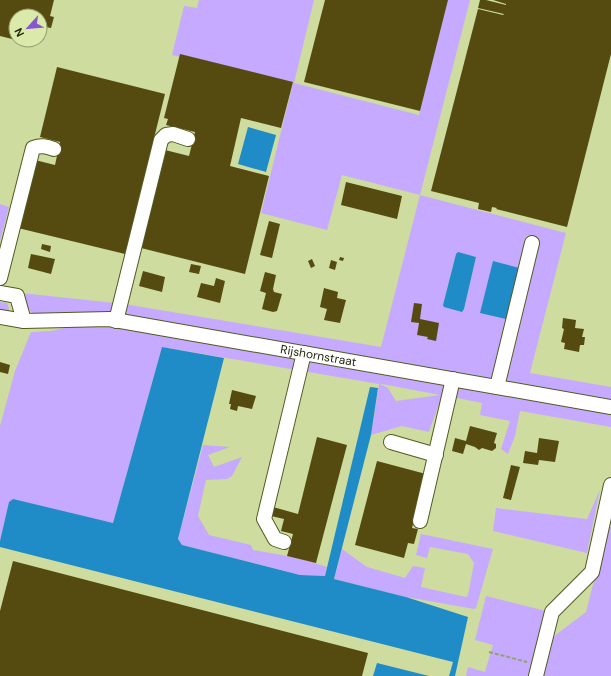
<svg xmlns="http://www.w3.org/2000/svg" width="611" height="676" viewBox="0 0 611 676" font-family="'DM Sans',sans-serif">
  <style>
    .green { fill: #c6aaff; fill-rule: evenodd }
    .water { fill: #1f8cc7 }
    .building { fill: #554b10 }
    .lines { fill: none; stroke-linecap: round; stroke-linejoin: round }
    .minor-casing { stroke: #505b21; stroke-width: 16 }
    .path { stroke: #95a06f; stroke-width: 2; stroke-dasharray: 4 2; stroke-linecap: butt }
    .minor { stroke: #fff; stroke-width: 14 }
    .labels { text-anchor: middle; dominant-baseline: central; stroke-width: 4; stroke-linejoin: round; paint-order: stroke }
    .street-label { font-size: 12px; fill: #22270e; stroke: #dbeaab }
  </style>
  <rect width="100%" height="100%" fill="#cedc9f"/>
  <path class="green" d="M 199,0 L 314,0 L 294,83 L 419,115 L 447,0 L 470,0 L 420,195 L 566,233 L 530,373 L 611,387 L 611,402 L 108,313 L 78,312 L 40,317 L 33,314 L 28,308 L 21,293 L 124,304 L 381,347 L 420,195 L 342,175 L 327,230 L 261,213 L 293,83 L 172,55 L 184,6 L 197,8 ZM 456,254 L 476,257 L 464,309 L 443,305 Z
    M 0,204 L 9,207 L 0,241 Z
    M 0,302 L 7,303 L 9,308 L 9,314 L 0,312 Z
    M 81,324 L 109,325 L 308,359 L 611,414 L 611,427 L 520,411 L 515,436 L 508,454 L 501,449 L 510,421 L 480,415 L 482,403 L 442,395 L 429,432 L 402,426 L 371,435 L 379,384 L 162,347 L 113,523 L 9,503 L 0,541 L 0,426 L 15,371 L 31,332 L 51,331 ZM 380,384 L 382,384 L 440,395 L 396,401 L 388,388 Z
    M 203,445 L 230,447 L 208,455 L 214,467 L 242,457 L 232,476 L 227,479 L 206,480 L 198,516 L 209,535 L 251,545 L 253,550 C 278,554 303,558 327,567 L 325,576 L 300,575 L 182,545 L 178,539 Z
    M 600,490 L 587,553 L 493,531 L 496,508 L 587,519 Z
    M 608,526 L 611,527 L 611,676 L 540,676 L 549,640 L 586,612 Z
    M 421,534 L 493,549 L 476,608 L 474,609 L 406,597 L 334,579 L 342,549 L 367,567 L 405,578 L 413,566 L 425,568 L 421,587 L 466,597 L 468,595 L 474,563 L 468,554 L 430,547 L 427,558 L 416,555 Z
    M 486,596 L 546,611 L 530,676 L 466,676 L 468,667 L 485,672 L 493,645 L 475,640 Z"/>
  <path class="water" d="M 248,127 L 276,135 L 266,172 L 238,164 Z
    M 458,252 L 476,257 L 464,309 L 462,312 L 444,307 L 443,305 L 456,254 Z
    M 493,261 L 519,268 L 506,319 L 480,313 Z
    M 162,347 L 224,358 L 178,539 L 182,545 L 300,575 L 325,576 L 370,387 L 378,388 L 371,435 L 334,579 L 406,597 L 468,617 L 455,676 L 449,676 L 453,662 L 0,547 L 0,541 L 9,502 L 13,499 L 113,523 Z
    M 377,663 L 429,676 L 373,676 Z"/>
  <path class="building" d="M 0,0 L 54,0 L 50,16 L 54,17 L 51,28 L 40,26 L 40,16 L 16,16 L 16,40 L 0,36 Z
    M 325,0 L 448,0 L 420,111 L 304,82 Z
    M 480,0 L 486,0 L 506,5 L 506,4 L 493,0 L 611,0 L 611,54 L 567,227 L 496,209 L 497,208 L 492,207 L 491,212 L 478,209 L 479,203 L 431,191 L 478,9 L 503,15 L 504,14 L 478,8 Z
    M 17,40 L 30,40 L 29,44 Z
    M 180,54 L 293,82 L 281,128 L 241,118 L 230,166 L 269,176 L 245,274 L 137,247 L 161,149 L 189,156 L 195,132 L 166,125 L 168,119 L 164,118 Z
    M 57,67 L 165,94 L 125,254 L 18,228 L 35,160 L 55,165 L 60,142 L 40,137 Z
    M 346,182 L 402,196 L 397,219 L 341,205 Z
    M 269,221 L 280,224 L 272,258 L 260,255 Z
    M 42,244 L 51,246 L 50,252 L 41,249 Z
    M 31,254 L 55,259 L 51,274 L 28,268 Z
    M 340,257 L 344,258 L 343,261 L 339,260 Z
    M 312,259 L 315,266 L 311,268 L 308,261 Z
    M 331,260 L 337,262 L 335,270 L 329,268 Z
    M 191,264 L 201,266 L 199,274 L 189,272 Z
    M 143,271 L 165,277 L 162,292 L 139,286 Z
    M 265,272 L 276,275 L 273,289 L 274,292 L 282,294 L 277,311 L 273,312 L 262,309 L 266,293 L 260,291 Z
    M 216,278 L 225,281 L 220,303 L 197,297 L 201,283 L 214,286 Z
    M 324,288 L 338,292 L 337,298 L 346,300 L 340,323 L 324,320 L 327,309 L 320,307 Z
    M 414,303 L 422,304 L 420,319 L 439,323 L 436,341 L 427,339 L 428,337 L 417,335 L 419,323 L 411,322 Z
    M 563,318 L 576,320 L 575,328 L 584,329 L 582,337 L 585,337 L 584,345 L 580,345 L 579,352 L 564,349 L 565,343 L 561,342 L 564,329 L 562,328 Z
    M 0,362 L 10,365 L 8,374 L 0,372 Z
    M 232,390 L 256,396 L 252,409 L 238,406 L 237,411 L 230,409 L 231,404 L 229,404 Z
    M 470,426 L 497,433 L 494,443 L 496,444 L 496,448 L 492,451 L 482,448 L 479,450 L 475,447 L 466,444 L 463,454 L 452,451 L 455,438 L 466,441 Z
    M 317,437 L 347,445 L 316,563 L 287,556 L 293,534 L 281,531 L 284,519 L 271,516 L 273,507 L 298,514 Z
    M 539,438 L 559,441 L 555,462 L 539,460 L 538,465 L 523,463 L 525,451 L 537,453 Z
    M 377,461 L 426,474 L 412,528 L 418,529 L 414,544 L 408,543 L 404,558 L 355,545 Z
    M 511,465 L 520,467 L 511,500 L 503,498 Z
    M 13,561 L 368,653 L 362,676 L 0,676 L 0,611 Z"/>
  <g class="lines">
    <g class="minor-casing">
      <g id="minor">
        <path d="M 0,278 L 33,148 C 41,145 46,146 54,149"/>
        <path d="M 0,293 L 17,296 L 24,321"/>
        <path id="s1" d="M 0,317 L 24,321 L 109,319 L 611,407"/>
        <path d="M 116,321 L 161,140 L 166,135 L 173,134 L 188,139"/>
        <path d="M 497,387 L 532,243"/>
        <path d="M 391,442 L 436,455"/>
        <path d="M 420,521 L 453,379"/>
        <path d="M 284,542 L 275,539 L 264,519 L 304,353"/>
        <path d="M 536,676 L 552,612 L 592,572 L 611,485"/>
      </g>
    </g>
    <path class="path" d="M 489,652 L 527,662"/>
    <use href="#minor" class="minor"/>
  </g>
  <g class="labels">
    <g class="street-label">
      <text stroke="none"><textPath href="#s1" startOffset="322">Rijshornstraat</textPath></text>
    </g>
  </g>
  <g transform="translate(28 28) rotate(243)"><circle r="19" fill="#dbeaab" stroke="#919c6c"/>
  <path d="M0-3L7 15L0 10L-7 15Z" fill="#8757d0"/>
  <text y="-6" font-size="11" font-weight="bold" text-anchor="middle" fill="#22270e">N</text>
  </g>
</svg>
